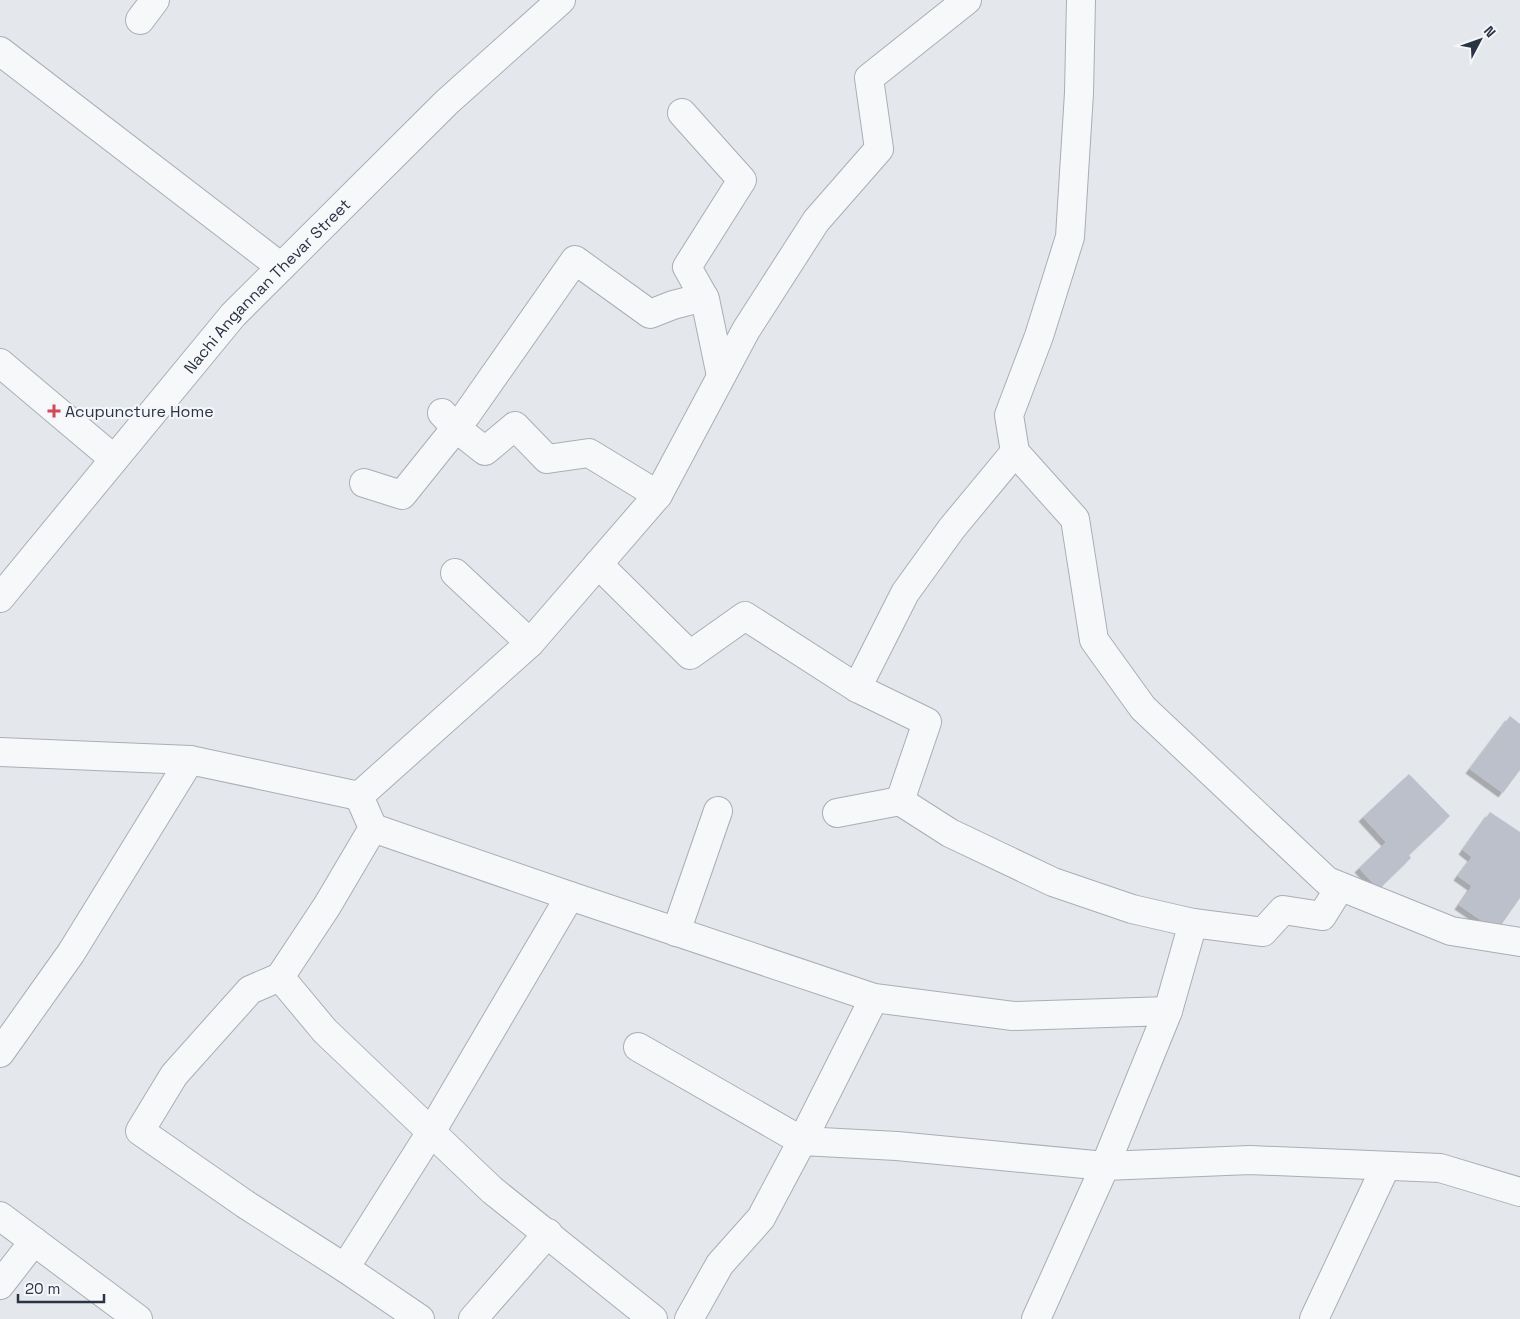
<svg xmlns="http://www.w3.org/2000/svg" width="1520" height="1319" viewBox="0 0 1520 1319" font-family="'Space Grotesk',sans-serif">
  <style>
    .building { fill: #bbc0ca; filter: url(#shadow) }
    .lines { fill: none; stroke-linecap: round; stroke-linejoin: round }
    .minor-casing { stroke: #a9aeb7; stroke-width: 30 }
    .minor { stroke: #f7f8fa; stroke-width: 28 }
    .poi-dot { fill: #d1495b; stroke: #f4f6f9; stroke-width: 2 }
    .labels { text-anchor: middle; dominant-baseline: central; stroke-width: 4.5; stroke-linejoin: round; paint-order: stroke }
    .street-label { font-size: 16px; fill: #2b3445; stroke: #f4f6f9 }
    .poi-label { font-size: 16px; fill: #2b3445; stroke: #f4f6f9; text-anchor: start }
  </style>
  <defs>
    <filter id="shadow"><feDropShadow dx="-4.5" dy="4.5" stdDeviation="0" flood-color="#0004"/></filter>
  </defs>
  <rect width="100%" height="100%" fill="#e4e7ec"/>
  <path class="building" d="M 1510,716 L 1520,724 L 1520,770 L 1503,793 L 1470,769 Z
    M 1409,774 L 1450,816 L 1409,855 L 1411,858 L 1379,889 L 1359,868 L 1386,842 L 1363,817 Z
    M 1490,812 L 1520,832 L 1520,898 L 1497,931 L 1459,905 L 1472,886 L 1458,876 L 1472,857 L 1463,850 Z"/>
  <g class="lines">
    <g class="minor-casing">
      <g id="minor">
        <path d="M 1081,0 L 1079,93 L 1070,237 L 1039,336 L 1009,415 L 1015,452 L 1075,519 L 1094,640 L 1143,708 L 1327,881 L 1451,931 L 1520,942"/>
        <path d="M 140,20 L 155,0"/>
        <path d="M 0,51 L 281,267"/>
        <path d="M 682,113 L 742,180 L 687,267 L 705,299 L 721,376"/>
        <path d="M 0,363 L 114,459"/>
        <path d="M 442,413 L 456,428 L 485,451 L 515,426 L 547,459 L 589,453 L 658,495"/>
        <path d="M 1015,452 L 952,528 L 905,593 L 857,688 L 927,722 L 900,801 L 950,833 L 1053,882 L 1132,909 L 1193,923"/>
        <path d="M 364,483 L 402,495 L 467,414 L 575,260 L 650,314 L 673,305 L 704,297"/>
        <path d="M 598,564 L 690,655 L 745,616 L 857,688"/>
        <path d="M 455,573 L 530,643"/>
        <path id="s1" d="M 0,598 L 233,315 L 447,102 L 561,0"/>
        <path d="M 0,752 L 190,760 L 359,796"/>
        <path d="M 837,813 L 900,801"/>
        <path d="M 373,828 L 570,896 L 431,1132 L 345,1268 L 420,1319"/>
        <path d="M 570,896 L 874,998 L 1013,1016 L 1168,1011 L 1105,1166 L 1036,1319"/>
        <path d="M 676,932 L 718,811"/>
        <path d="M 280,977 L 250,990 L 174,1075 L 140,1131 L 245,1204 L 345,1268"/>
        <path d="M 1168,1011 L 1193,923 L 1263,932 L 1283,910 L 1322,916 L 1340,887"/>
        <path d="M 638,1047 L 802,1141 L 874,998"/>
        <path d="M 0,1053 L 71,953 L 190,760"/>
        <path d="M 0,1216 L 138,1319"/>
        <path d="M 0,1285 L 34,1241"/>
        <path d="M 473,1319 L 548,1233"/>
        <path d="M 653,1319 L 492,1190 L 325,1031 L 280,977 L 327,906 L 373,828 L 359,796 L 530,643 L 658,495 L 746,330 L 816,221 L 879,149 L 869,78 L 967,0"/>
        <path d="M 689,1319 L 720,1264 L 761,1218 L 802,1141 L 897,1146 L 1105,1166 L 1250,1160 L 1440,1168 L 1520,1192"/>
        <path d="M 1314,1319 L 1386,1166"/>
      </g>
    </g>
    <use href="#minor" class="minor"/>
  </g>
  <path class="poi-dot" d="M51.5 403.5h5v5h5v5h-5v5h-5v-5h-5v-5h5z"/>
  <g class="labels">
    <g class="street-label">
      <text stroke="none"><textPath href="#s1" startOffset="411">Nachi Angannan Thevar Street</textPath></text>
    </g>
    <g class="poi-label">
      <text x="65" y="411">Acupuncture Home</text>
    </g>
  </g>
  <g transform="translate(1480 40) rotate(49)" stroke="#f4f6f9" stroke-width="4" paint-order="stroke">
  <path d="M0-4L9 19L0 12L-9 19Z" fill="#2b3445"/>
  <text y="-8" font-size="14" font-weight="bold" text-anchor="middle" fill="#2b3445">N</text>
  </g>
  <path d="M18 1294v8h86v-8" fill="none" stroke="#2b3445" stroke-width="2.5"/>
  <text x="25" y="1294" font-size="15" fill="#2b3445" stroke="#f4f6f9" stroke-width="4" paint-order="stroke">20 m</text>
</svg>
